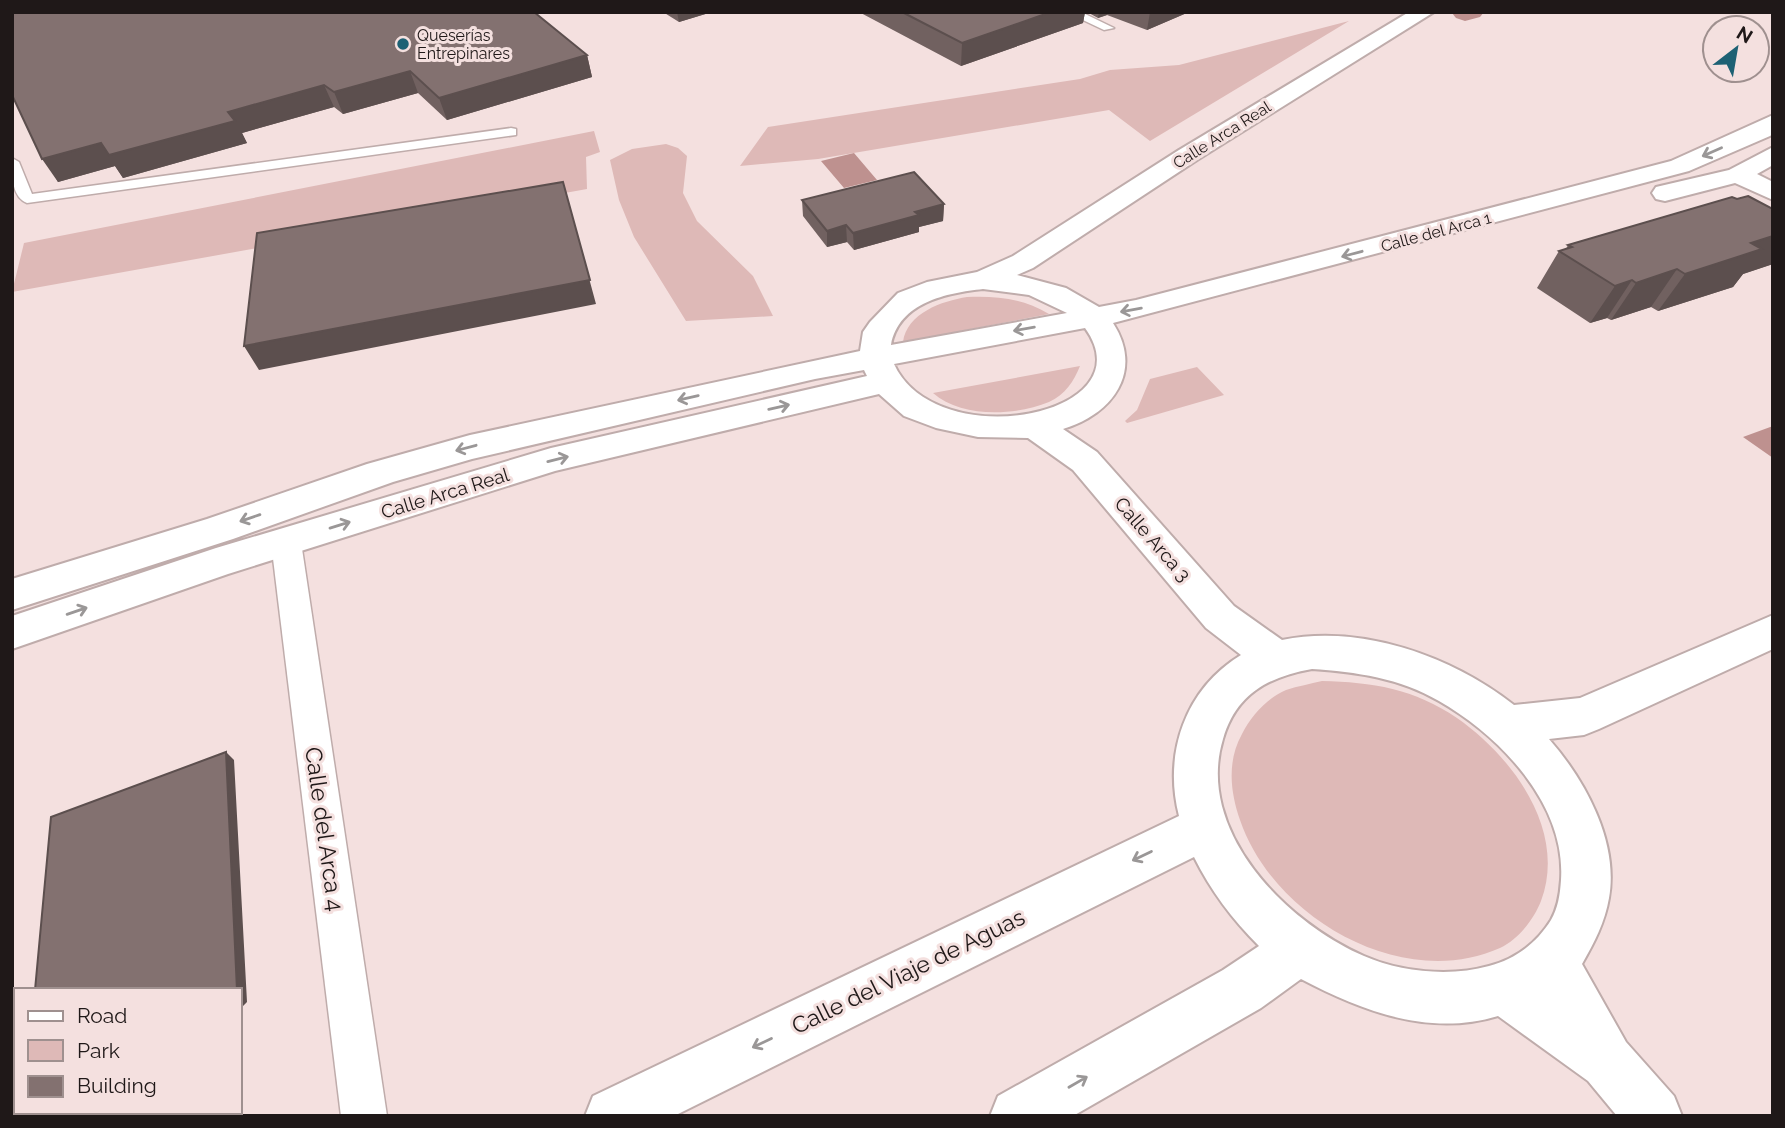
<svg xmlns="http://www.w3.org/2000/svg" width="1785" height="1128" viewBox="0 0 1785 1128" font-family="Raleway,sans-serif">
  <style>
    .green { fill: #deb9b7 }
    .water { fill: #be918f }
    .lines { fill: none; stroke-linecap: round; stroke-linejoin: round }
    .canal { fill: #be918f; fill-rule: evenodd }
    .service-casing { stroke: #bfacab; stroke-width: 3 }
    .pedestrian-casing { stroke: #bfacab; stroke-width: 3 }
    .minor-casing { stroke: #bfacab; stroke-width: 4 }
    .service { fill: #fff; fill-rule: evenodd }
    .pedestrian { fill: #fff; fill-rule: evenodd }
    .minor { fill: #fff; fill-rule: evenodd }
    .wall { fill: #716160 }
    .shaded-wall { fill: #5c4f4e }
    .building { fill: #837170; stroke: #5c4f4e; stroke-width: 2 }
    .oneway { stroke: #9a9797 }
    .poi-dot { fill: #1d6174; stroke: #f4e0df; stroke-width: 2.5 }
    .labels { text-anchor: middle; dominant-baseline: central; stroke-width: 6; stroke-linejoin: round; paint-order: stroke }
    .far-poi-label { font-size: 16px; fill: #1f1818; stroke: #f4e0df; text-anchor: start }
    .far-street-label { font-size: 16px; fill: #1f1818; stroke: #f4e0df }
    .street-label { font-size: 19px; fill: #1f1818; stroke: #f4e0df }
    .near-street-label { font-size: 23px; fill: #1f1818; stroke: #f4e0df }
  </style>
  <rect width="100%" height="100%" fill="#f4e0df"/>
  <path class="green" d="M 1349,21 L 1150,141 L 1109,110 L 818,159 L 740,166 L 768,127 L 1080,79 L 1110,70 L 1179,65 Z
    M 594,131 L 600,152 L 586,157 L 587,189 L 12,292 L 24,243 Z
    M 666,144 L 678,148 L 687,156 L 683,193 L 697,221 L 753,276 L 773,316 L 686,321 L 634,237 L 619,200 L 610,160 L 632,149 Z
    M 967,297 C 997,296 1023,298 1049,314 L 903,342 C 907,313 942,301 967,297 Z
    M 1080,366 C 1074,381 1065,395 1049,402 C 1015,416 961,418 933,393 Z
    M 1197,367 L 1224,395 L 1127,423 L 1125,421 L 1137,410 L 1150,379 Z
    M 1322,681 C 1372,682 1415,689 1457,718 C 1514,758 1567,831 1541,901 C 1534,919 1518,940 1500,948 C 1401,992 1273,917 1240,820 C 1230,791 1227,761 1242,734 C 1251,716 1267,698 1286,690 C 1298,686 1310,684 1322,681 Z"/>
  <path class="water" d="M 854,153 L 877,180 L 844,188 L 821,161 Z
    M 1773,426 L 1773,458 L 1743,437 Z"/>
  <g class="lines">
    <path class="canal" d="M 1484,12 L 1480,17 L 1465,21 L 1456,18 L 1452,13 Z"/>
    <g class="service-casing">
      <path id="service" d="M 1066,12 L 1081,12 L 1114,28 L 1104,30 Z
        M 511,128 L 516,129 L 516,135 L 27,203 C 11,197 12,173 12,158 L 19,162 L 32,194 Z"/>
    </g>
    <g class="pedestrian-casing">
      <path id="pedestrian" d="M 286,530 L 297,534 L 301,542 L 387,1116 L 341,1116 L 271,542 L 275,534 Z"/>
    </g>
    <g class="minor-casing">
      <path id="minor" d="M 1409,12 L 1434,12 L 1197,160 L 1033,268 L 1017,275 L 1066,288 L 1099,307 L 1136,300 L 1671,161 L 1773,115 L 1773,134 L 1770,136 L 1689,171 L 1113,323 C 1144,371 1113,414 1063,429 L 1097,452 L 1234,606 L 1282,640 C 1362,624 1451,656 1514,705 L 1580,698 L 1773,615 L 1773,649 L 1599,729 L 1584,735 L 1549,739 C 1585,780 1619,842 1609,898 C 1605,922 1594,943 1582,964 L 1626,1042 L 1674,1096 L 1682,1116 L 1617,1116 L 1588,1081 L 1498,1016 C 1429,1037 1362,1011 1301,979 L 1261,1008 L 1073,1116 L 990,1116 L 998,1096 L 1223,970 L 1259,946 C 1232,919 1211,891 1194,857 L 674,1116 L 585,1116 L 593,1096 L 1179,816 C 1163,754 1185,689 1241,655 L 1206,628 L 1073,470 L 1028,438 L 978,437 L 936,428 L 904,416 L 879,394 L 555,471 L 228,574 L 12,649 L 12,616 L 216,548 L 551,448 L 867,376 L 864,370 L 815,379 L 472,459 L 393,482 L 233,539 L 12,610 L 12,579 L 207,519 L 367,464 L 470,435 L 860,351 L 863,332 L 870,322 L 898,293 L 927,282 L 977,272 L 1013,256 L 1179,150 ZM 983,289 L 1029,295 L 1067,313 L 891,345 C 899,302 947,293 983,289 ZM 1085,328 C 1149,416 936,456 894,364 ZM 1312,669 C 1356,672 1400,678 1439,701 C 1500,736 1566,804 1561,880 C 1560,895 1558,908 1551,920 C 1536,944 1515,959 1489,966 C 1450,977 1400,972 1364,956 C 1286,922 1195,831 1223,739 C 1236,694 1268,677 1312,669 Z
        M 1773,147 L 1773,165 L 1757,174 L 1773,182 L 1773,200 L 1735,183 L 1665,201 L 1656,199 L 1652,193 L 1656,187 L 1729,170 Z"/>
    </g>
    <use href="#service" class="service"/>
    <use href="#pedestrian" class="pedestrian"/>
    <use href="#minor" class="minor"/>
  </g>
  <path class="wall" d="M 663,12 L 712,12 L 679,22 Z
    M 859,12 L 1085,12 L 1083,23 L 961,66 Z
    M 1087,12 L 1189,12 L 1147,30 L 1107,15 L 1098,18 Z
    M 587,55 L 592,77 L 447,120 L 418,93 L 343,114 L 334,107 L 242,133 L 247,143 L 123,178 L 115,166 L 58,182 L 12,95 Z
    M 1737,199 L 1773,209 L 1773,264 L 1743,274 L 1733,287 L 1658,311 L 1651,307 L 1611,320 L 1607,318 L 1590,323 L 1537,288 L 1559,251 L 1566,249 L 1568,245 Z
    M 802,200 L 944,204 L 943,221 L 919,227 L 919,232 L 854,250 L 847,242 L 827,247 L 803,216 Z"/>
  <path class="shaded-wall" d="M 677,12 L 712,12 L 679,22 Z
    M 1051,12 L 1085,12 L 1083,23 L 961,66 L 962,43 Z
    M 1099,12 L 1107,12 L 1107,15 L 1098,18 Z
    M 1150,12 L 1189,12 L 1147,30 Z
    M 587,55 L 592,77 L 447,120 L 439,98 Z
    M 410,71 L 418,93 L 343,114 L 334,92 Z
    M 324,85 L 334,107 L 242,133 L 247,143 L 123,178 L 115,166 L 58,182 L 42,159 L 101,143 L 228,112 Z
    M 563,182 L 596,304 L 259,370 L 244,346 Z
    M 944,204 L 943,221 L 919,227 L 919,232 L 854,250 L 853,233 L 915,212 Z
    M 846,225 L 847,242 L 827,247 L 827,231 Z
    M 1773,236 L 1773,264 L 1743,274 L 1733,287 L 1658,311 L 1685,274 L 1751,243 Z
    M 1677,269 L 1651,307 L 1611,320 L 1636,283 Z
    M 1632,280 L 1607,318 L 1590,323 L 1615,286 Z
    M 226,752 L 234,760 L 247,1002 L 240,1009 L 240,990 L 237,990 Z
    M 129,1112 L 143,1112 L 141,1116 L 127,1116 Z"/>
  <path class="building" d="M 12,12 L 534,12 L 587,55 L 439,98 L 410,71 L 334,92 L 324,85 L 228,112 L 235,121 L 109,155 L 101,143 L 42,159 L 12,95 Z
    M 902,12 L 1051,12 L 962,43 Z
    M 914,172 L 944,204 L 915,212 L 919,215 L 853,233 L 846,225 L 827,231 L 802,200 Z
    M 563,182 L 590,280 L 244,346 L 257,233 Z
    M 1748,196 L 1773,209 L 1773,236 L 1751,243 L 1762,249 L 1685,274 L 1677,269 L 1636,283 L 1632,280 L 1615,286 L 1559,251 L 1572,247 L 1568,245 L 1732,197 L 1737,199 Z
    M 226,752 L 237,990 L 35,990 L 51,817 Z
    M 16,1106 L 16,1112 L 129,1112 L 127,1116 L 12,1116 L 12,1107 Z"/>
  <defs><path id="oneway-shaft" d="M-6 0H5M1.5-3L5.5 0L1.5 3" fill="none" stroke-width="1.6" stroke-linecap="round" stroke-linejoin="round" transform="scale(1.75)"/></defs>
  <g class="oneway">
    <use href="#oneway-shaft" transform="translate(1712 152) rotate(156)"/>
    <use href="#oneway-shaft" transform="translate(1352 254) rotate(165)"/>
    <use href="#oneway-shaft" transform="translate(1131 310) rotate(170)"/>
    <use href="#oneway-shaft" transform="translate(1024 329) rotate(170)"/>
    <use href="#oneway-shaft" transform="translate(688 398) rotate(167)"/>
    <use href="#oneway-shaft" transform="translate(779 407) rotate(-13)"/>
    <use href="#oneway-shaft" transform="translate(466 448) rotate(165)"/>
    <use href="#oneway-shaft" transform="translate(558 459) rotate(-14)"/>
    <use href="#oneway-shaft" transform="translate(250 518) rotate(161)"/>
    <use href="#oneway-shaft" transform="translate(340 525) rotate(-17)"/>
    <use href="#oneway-shaft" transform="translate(77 611) rotate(-19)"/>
    <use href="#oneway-shaft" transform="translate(1142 856) rotate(154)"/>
    <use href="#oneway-shaft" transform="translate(762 1043) rotate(154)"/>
    <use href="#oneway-shaft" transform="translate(1078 1082) rotate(-30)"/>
  </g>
  <circle class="poi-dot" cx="403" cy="44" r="7"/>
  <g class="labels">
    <g class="far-poi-label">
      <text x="417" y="35">Queserías<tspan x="417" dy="18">Entrepinares</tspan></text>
    </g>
    <g class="far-street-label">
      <text transform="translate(1222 135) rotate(-32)">Calle Arca Real</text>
      <text transform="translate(1436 232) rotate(-15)">Calle del Arca 1</text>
    </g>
    <g class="street-label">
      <text transform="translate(445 493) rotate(-17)">Calle Arca Real</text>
      <text transform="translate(1153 539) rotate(49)">Calle Arca 3</text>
    </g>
    <g class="near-street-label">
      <text transform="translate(325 829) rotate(82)">Calle del Arca 4</text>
      <text transform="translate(908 971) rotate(-26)">Calle del Viaje de Aguas</text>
    </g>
  </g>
  <rect width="1785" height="1128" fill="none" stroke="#1f1818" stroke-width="28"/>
  <rect x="14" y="988" width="228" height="126" fill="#f4e0df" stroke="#9f908f" stroke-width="2"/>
  <rect x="28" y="1011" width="35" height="10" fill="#ffffff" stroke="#9f908f" stroke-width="2"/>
  <text x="77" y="1023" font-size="21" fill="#1f1818">Road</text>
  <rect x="28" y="1040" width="35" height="21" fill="#deb9b7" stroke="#9f908f" stroke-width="2"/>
  <text x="77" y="1058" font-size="21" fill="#1f1818">Park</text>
  <rect x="28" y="1076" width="35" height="21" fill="#837170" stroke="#9f908f" stroke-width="2"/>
  <text x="77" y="1093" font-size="21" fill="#1f1818">Building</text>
  <g transform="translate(1736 49) rotate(31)"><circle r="33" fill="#f4e0df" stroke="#9f908f" stroke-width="2"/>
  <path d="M0-5L12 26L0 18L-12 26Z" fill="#1d6174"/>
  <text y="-10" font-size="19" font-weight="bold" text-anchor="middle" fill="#1f1818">N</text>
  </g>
</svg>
